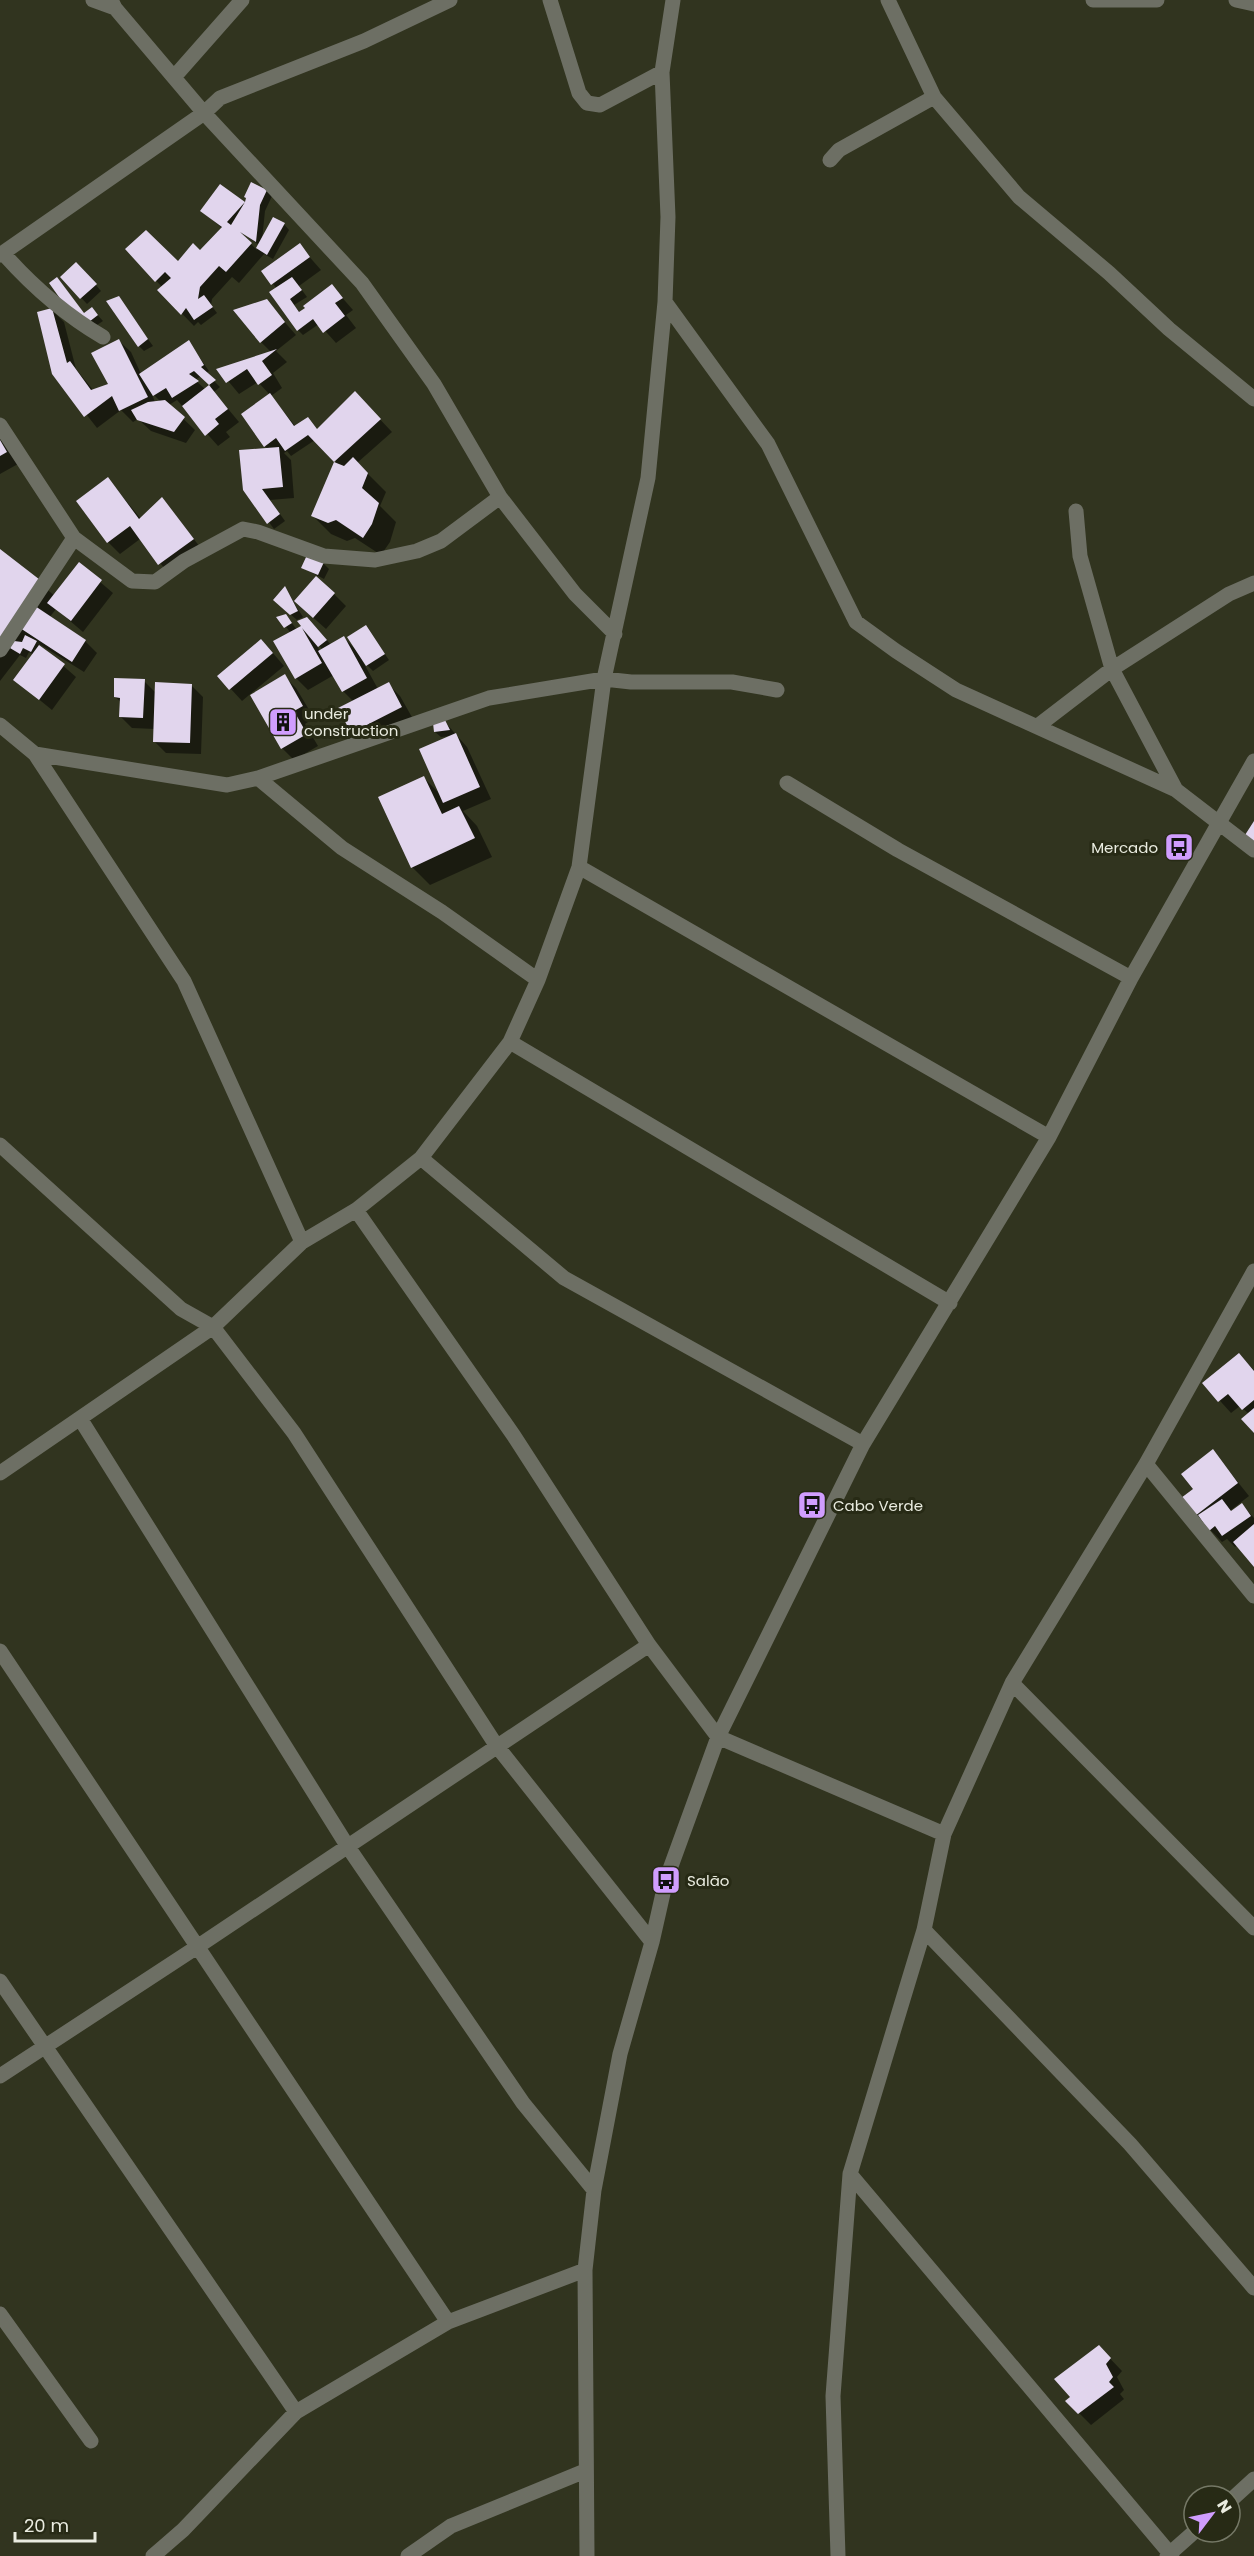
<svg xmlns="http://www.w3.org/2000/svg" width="1254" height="2556" viewBox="0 0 1254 2556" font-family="Poppins,sans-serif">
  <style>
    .shadow { fill: #0007; fill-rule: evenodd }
    .building { fill: #e1d5ed; fill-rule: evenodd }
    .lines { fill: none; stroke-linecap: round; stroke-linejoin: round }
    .minor { stroke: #6d6f64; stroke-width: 15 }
    .labels { text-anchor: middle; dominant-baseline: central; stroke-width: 6; stroke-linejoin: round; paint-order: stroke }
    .poi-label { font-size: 15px; fill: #eaece0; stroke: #272a15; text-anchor: start }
  </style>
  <rect width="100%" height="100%" fill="#31341f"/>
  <path class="shadow" d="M 220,186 L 245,204 L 266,191 L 272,196 L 265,211 L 262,240 L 284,224 L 289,230 L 273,259 L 264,254 L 239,283 L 232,277 L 212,299 L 211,305 L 217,313 L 201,325 L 198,322 L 194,326 L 159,290 L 162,287 L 127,249 L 177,262 L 193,245 L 199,252 L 223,229 L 202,211 ZM 238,230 L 259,245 L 257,250 L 251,244 Z
    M 299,245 L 321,270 L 299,286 L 307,297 L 294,305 L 300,313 L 332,286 L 353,310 L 346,315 L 356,328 L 336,343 L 319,324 L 303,335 L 298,330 L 277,289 L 263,271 Z
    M 82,269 L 101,291 L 87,304 L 62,277 Z
    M 57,279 L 84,314 L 92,309 L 103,321 L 91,329 Z
    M 118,298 L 153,346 L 144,351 L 139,346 Z
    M 266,301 L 296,335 L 276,351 L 287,362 L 273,373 L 282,388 L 271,396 L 296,427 L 317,430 L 355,393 L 392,432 L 357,463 L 386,492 L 380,506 L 396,522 L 390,542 L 381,555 L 355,538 L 347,541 L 331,534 L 313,516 L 336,461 L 315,440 L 291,456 L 287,451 L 284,453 L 291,460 L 294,498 L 270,500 L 285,521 L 274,529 L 245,490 L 268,449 L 265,446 L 270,395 L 258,382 L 239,394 L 219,370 L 272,353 L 261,342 Z
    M 52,310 L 64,322 L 76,369 L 93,390 L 110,384 L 119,341 L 131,352 L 141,374 L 182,359 L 176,349 L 188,341 L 209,371 L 206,373 L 220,387 L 214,392 L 239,422 L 226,432 L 230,437 L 218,446 L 177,400 L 169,405 L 195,430 L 186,443 L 151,431 L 138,419 L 133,422 L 121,410 L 97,428 L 54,373 ZM 201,376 L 211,386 L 206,390 L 195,380 ZM 151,392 L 161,402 L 155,402 Z
    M 0,439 L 9,448 L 18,464 L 0,474 Z
    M 108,479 L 141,519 L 162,499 L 204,552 L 171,576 L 140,539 L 120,554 L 108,542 Z
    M 0,551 L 55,596 L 79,564 L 113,593 L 83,632 L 56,609 L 49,618 L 85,641 L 97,653 L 84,672 L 36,642 L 76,677 L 52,710 L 15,680 L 34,655 L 29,652 L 26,658 L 20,655 L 0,681 Z
    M 323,563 L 329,569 L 324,579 L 303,568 Z
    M 285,589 L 303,617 L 297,620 L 281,606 Z
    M 334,594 L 346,606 L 326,629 L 308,613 Z
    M 291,622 L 297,630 L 313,624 L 331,645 L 344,638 L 357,651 L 366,627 L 389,660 L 373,671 L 362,660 L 378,689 L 388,684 L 400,696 L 413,719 L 364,744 L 352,732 L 354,702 L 343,691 L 334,675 L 308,690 L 296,678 L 291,633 L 286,627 ZM 315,641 L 323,650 L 320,652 Z
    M 272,652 L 284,666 L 242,701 L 219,676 Z
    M 284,676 L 296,688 L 314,718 L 305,724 L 318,746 L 294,760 L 282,748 Z
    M 144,681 L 156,693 L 191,685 L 203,697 L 201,754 L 166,753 L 154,741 L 155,729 L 132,728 L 120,716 L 121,702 L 115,697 Z
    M 445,722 L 467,747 L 491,799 L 463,811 L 477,826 L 492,857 L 430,885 L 412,867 L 424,778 L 440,794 L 451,736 L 441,737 L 435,732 Z
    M 1239,1355 L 1254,1370 L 1254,1431 L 1249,1414 L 1240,1406 L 1231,1413 L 1204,1383 Z
    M 1213,1451 L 1249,1496 L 1231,1510 L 1232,1512 L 1242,1505 L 1254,1518 L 1254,1565 L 1238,1545 L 1235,1547 L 1227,1539 L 1222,1542 L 1196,1515 L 1195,1489 Z
    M 1099,2347 L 1122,2371 L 1117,2377 L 1124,2390 L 1120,2394 L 1124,2399 L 1091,2425 L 1067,2401 L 1072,2397 Z"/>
  <path class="building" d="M 251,182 L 267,190 L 260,205 L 256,242 L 240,232 L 252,243 L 226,272 L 219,266 L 200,287 L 198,299 L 204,295 L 213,307 L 194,320 L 186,308 L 181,315 L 157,290 L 171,278 L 165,272 L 155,282 L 125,249 L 146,230 L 178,261 L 193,243 L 200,250 L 222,227 L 200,211 L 220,184 L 245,202 L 246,198 L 244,197 ZM 245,202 L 231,225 L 227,222 Z
    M 273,217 L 285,223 L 267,255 L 256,248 Z
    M 300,243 L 310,257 L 271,285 L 261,271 Z
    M 76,262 L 97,284 L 80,299 L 60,277 Z
    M 57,277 L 84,313 L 92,307 L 98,315 L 85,325 L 74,318 L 49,283 Z
    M 292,277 L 302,290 L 290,299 L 299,312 L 305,308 L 303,306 L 332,284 L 343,298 L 335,303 L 345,316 L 323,333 L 313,319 L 297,331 L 269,292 Z
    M 119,296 L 148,339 L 138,347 L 106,301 Z
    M 267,299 L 285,322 L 260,343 L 233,310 Z
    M 52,308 L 67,363 L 70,361 L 91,390 L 108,384 L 91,353 L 119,339 L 148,397 L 119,411 L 112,396 L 84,417 L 52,374 L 37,312 Z
    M 189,340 L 204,365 L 201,367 L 216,380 L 209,385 L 228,409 L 215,419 L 219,424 L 205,436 L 182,406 L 209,385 L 194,371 L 189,374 L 199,381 L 172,398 L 166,388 L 153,396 L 139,374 Z
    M 277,349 L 262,361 L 272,375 L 258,385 L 247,369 L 226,383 L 216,369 Z
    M 355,391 L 381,419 L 334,462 L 308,435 L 285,451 L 276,438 L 264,447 L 241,414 L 270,393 L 294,426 L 308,417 L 317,429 Z
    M 165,400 L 185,417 L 174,432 L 137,420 L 131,410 L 148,402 Z
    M 0,440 L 7,452 L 0,456 Z
    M 279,447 L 283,487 L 262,489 L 280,514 L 267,524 L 243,490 L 239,450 Z
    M 353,457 L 368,473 L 362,488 L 379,503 L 372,524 L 363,538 L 336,520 L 328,523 L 311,516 L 334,462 L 344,466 Z
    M 108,477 L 139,519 L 162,497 L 194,539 L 158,565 L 130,526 L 107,543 L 76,501 Z
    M 0,549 L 44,583 L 0,640 Z
    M 307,555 L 324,562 L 318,575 L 301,568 Z
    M 79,562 L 102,580 L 71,621 L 47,603 Z
    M 316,576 L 335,593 L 313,618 L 294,601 Z
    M 285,586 L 298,611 L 290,615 L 273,600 Z
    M 35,606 L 86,640 L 72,662 L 20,628 Z
    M 286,614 L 292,623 L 284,628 L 276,617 Z
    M 307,617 L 327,640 L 318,647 L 302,628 L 322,663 L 295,679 L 273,641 L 301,626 L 297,621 Z
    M 366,625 L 385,654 L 366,666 L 347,637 Z
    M 25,635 L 37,641 L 31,652 L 23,648 L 20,654 L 10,648 L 14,641 L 22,642 Z
    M 344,636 L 367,678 L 342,692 L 318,651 Z
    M 261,639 L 273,653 L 229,690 L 217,676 Z
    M 39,645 L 65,664 L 39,700 L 13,680 Z
    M 285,674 L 303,706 L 294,711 L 307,734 L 281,749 L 250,695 Z
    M 114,678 L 145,679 L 143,718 L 119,717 L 120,698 L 114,697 Z
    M 155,682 L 192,684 L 190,743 L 153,742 Z
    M 389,682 L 402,707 L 351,733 L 338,708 Z
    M 445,720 L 450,730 L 434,732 L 433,723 Z
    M 456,733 L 480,787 L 443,803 L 419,749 Z
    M 424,776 L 442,814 L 459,806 L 475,838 L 411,868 L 378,797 Z
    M 1254,821 L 1254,842 L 1245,835 Z
    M 1239,1353 L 1254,1371 L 1254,1400 L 1242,1410 L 1228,1394 L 1218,1402 L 1202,1383 Z
    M 1254,1408 L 1254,1433 L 1241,1419 Z
    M 1213,1449 L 1238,1483 L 1195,1516 L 1181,1498 L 1193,1489 L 1181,1474 Z
    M 1222,1499 L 1231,1511 L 1242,1503 L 1251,1516 L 1222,1536 L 1215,1526 L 1209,1531 L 1198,1515 Z
    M 1254,1524 L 1254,1567 L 1233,1542 Z
    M 1099,2345 L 1111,2358 L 1106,2364 L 1113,2377 L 1109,2382 L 1114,2387 L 1078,2414 L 1065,2401 L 1070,2397 L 1054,2379 Z"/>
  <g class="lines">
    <path class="minor" d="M 93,0 L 115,8
      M 111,0 L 115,8 L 204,113 L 362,283 L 434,384 L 500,497 L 575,594 L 615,634
      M 550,0 L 579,93 L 587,103 L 600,105 L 662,72
      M 888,0 L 934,97 L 1019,197 L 1109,273 L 1169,329 L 1254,399
      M 1093,0 L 1157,0
      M 1236,0 L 1254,4
      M 175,76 L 242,0
      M 830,160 L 839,150 L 934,97
      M 3,253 C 33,287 64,314 103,337
      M 0,255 L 204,113 L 220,98 L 364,41 L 450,0
      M 665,302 L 768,444 L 856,622 L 896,651 L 956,690 L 1176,790 L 1254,850
      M 0,425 L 74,538 L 132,581 L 155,582 L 184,561 L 243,529 L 258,532 L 324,556 L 375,560 L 417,551 L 441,541 L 500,497
      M 1076,511 L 1080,556 L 1112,669 L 1176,790
      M 0,650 L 74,538
      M 0,725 L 35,754 L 184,981 L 302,1242
      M 1039,725 L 1112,669 L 1229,594 L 1254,583
      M 35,754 L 227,785 L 258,778 L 489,698 L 604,679 L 631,682 L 732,682 L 777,690
      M 258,778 L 342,848 L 442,912 L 538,980
      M 787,783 L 898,850 L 1131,978
      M 579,867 L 1049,1137
      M 510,1042 L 950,1303
      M 0,1145 L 181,1309 L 213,1327 L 294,1433 L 496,1745 L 652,1942
      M 421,1158 L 564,1278 L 863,1444
      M 356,1210 L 514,1436 L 649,1645 L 718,1737 L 944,1834
      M 81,1420 L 348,1847 L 523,2103 L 594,2190
      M 1146,1464 L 1254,1596
      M 0,1473 L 213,1327 L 302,1242 L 356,1210 L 421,1158 L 510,1042 L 538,980 L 579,867 L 604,679 L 648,478 L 665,302 L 668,217 L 662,72 L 673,0
      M 0,1651 L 448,2322
      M 1012,1683 L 1254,1928
      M 924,1930 L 1130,2144 L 1254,2288
      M 0,1981 L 296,2412
      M 0,2076 L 197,1947 L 649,1645
      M 850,2174 L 1172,2556
      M 0,2314 L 91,2441
      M 1230,2501 L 1254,2479
      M 153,2556 L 183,2530 L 296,2412 L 448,2322 L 585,2270
      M 408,2556 L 451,2526 L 585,2471
      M 587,2556 L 585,2270 L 594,2190 L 620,2054 L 652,1942 L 666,1880 L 718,1737 L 863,1444 L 1049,1137 L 1131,978 L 1254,761
      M 838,2556 L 833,2396 L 850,2174 L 924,1930 L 944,1834 L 1012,1683 L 1146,1464 L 1254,1271
      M 1167,2556 L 1194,2532"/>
  </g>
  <defs>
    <g id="building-square" transform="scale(1.5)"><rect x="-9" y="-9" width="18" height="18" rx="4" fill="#d09dfe" stroke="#272a15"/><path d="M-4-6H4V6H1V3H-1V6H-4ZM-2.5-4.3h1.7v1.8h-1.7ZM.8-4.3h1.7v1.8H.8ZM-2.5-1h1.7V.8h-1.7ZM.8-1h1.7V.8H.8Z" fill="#111"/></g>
    <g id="bus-square" transform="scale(1.5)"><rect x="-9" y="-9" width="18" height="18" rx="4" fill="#d09dfe" stroke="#272a15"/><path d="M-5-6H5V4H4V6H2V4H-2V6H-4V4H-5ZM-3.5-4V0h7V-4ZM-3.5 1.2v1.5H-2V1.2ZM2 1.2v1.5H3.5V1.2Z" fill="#111"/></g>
  </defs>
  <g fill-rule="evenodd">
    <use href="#building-square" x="283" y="722"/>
    <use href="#bus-square" x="1179" y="847"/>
    <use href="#bus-square" x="812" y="1505"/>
    <use href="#bus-square" x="666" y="1880"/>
  </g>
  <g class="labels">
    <g class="poi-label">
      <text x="304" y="713">under<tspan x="304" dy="17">construction</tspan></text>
      <text x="1158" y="847" text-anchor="end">Mercado</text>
      <text x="833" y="1505">Cabo Verde</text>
      <text x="687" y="1880">Salão</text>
    </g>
  </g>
  <g transform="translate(1212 2514) rotate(58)"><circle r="28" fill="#272a15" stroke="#757866" stroke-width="1.5"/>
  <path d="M0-4.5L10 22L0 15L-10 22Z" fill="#d09dfe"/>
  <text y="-9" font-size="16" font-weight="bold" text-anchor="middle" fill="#eaece0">N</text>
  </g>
  <path d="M15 2532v9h80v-9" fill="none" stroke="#eaece0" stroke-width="3"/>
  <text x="24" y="2532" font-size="18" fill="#eaece0" stroke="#272a15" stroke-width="4.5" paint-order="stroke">20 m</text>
</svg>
